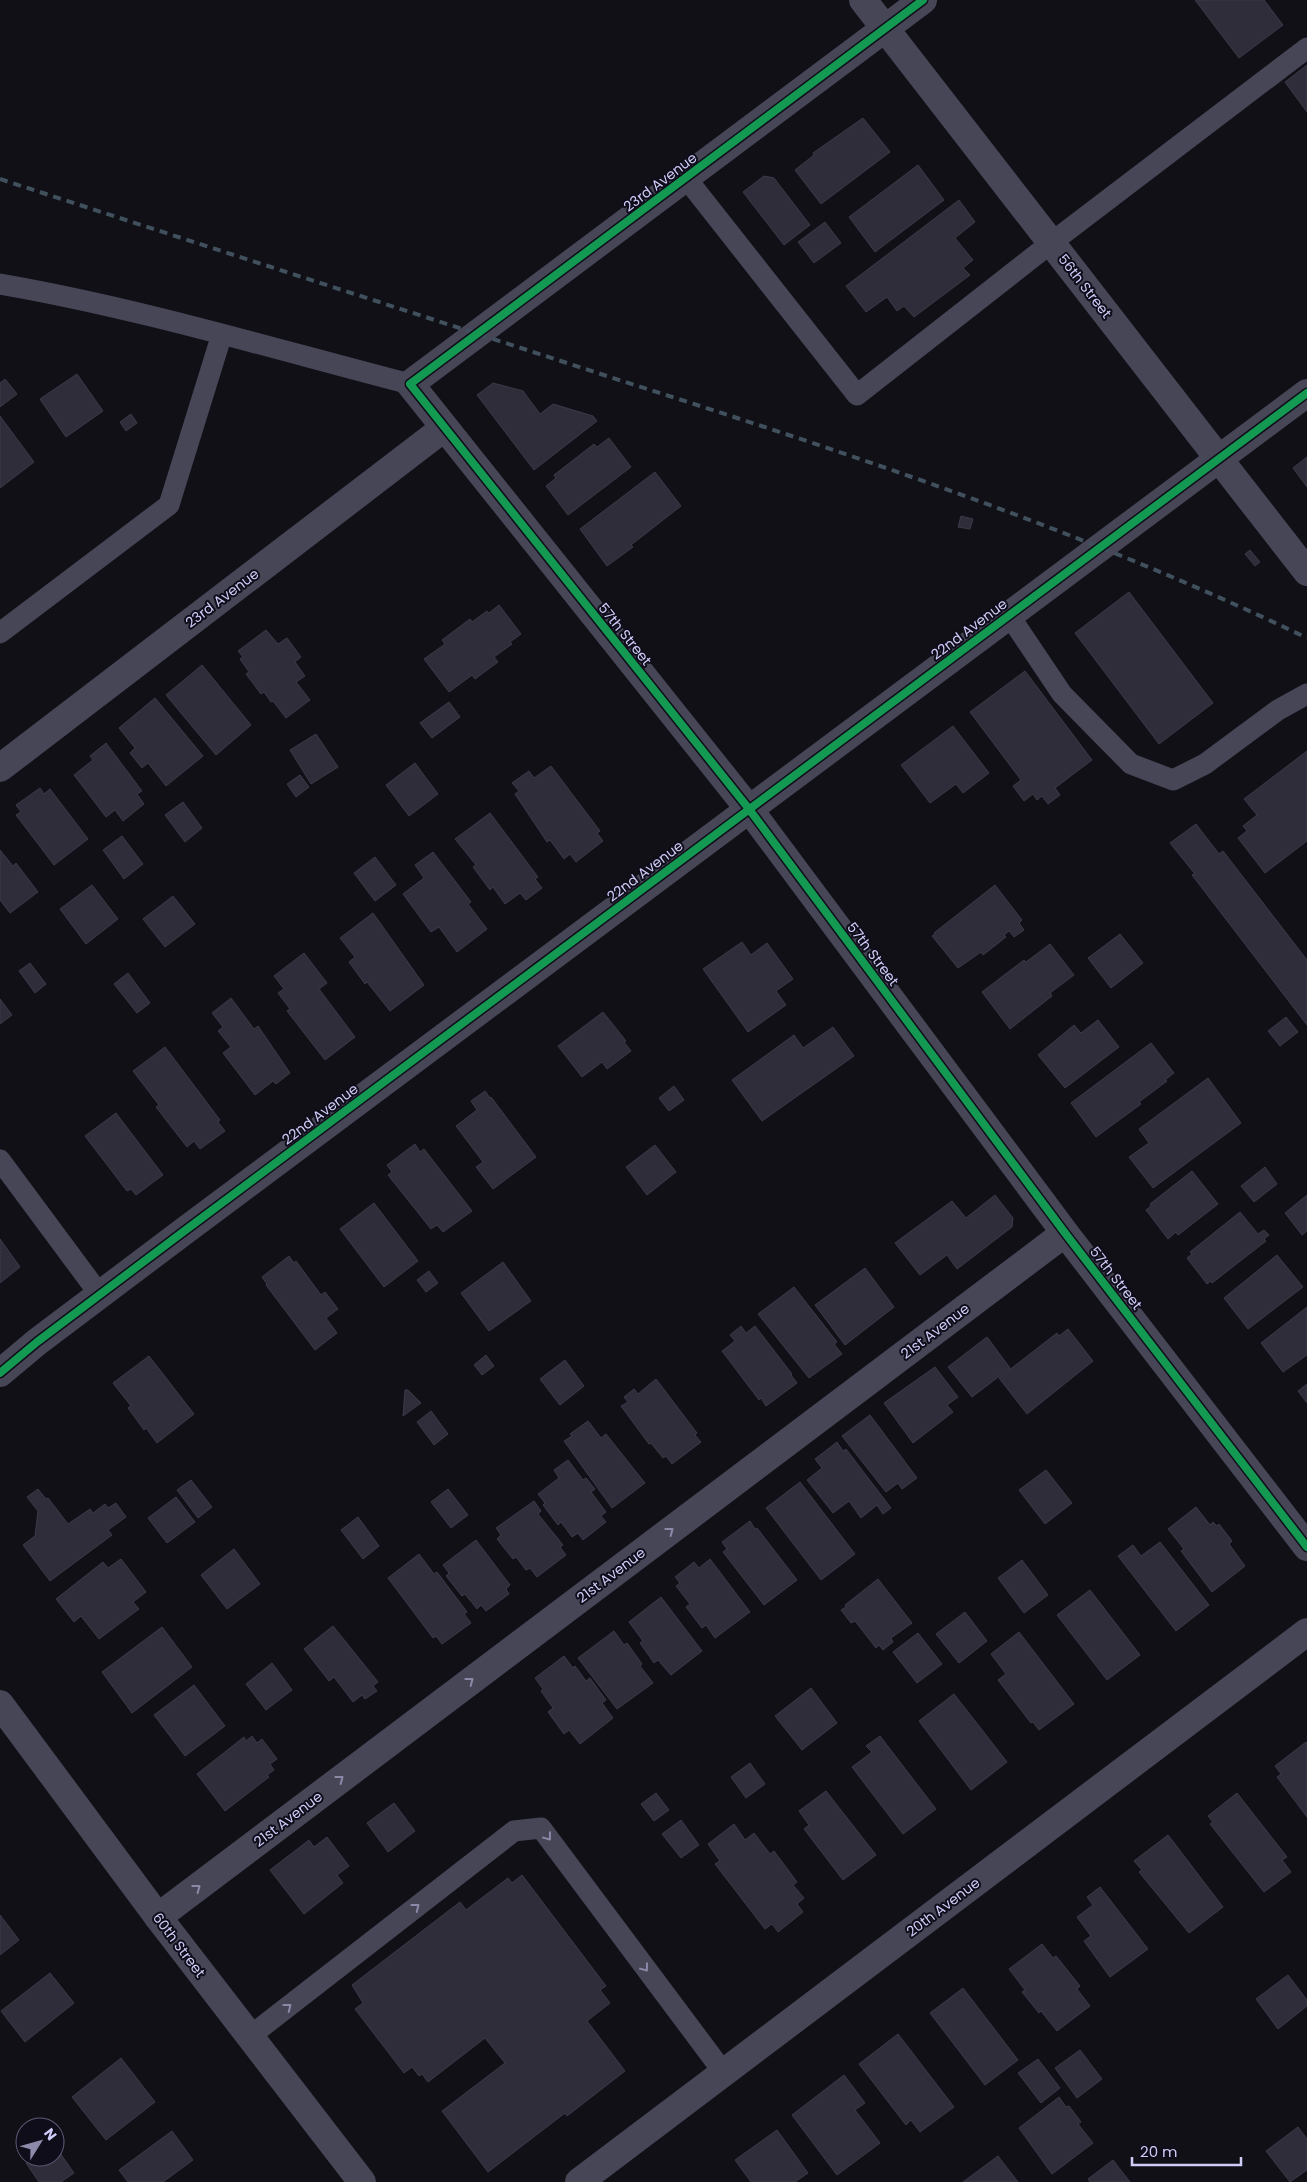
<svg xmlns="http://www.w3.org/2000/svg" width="1307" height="2182" viewBox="0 0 1307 2182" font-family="Poppins,sans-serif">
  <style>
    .building { fill: #2f2d39; stroke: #3c3a4a }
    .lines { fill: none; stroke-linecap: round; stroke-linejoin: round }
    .service { stroke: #464657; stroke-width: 21 }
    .minor { stroke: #464657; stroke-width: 28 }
    .tertiary { stroke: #464657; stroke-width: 28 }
    .rail { stroke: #40515d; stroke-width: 4; stroke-dasharray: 8 6; stroke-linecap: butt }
    .cycleway-casing { stroke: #0f0d1a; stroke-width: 11 }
    .cycleway { stroke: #139951; stroke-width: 8 }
    .oneway { stroke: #8b89a8 }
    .labels { text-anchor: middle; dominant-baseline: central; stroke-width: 4; stroke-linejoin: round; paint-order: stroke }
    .street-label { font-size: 14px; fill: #d0ccf8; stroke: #0f0d1a }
  </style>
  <rect width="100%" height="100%" fill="#111017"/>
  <path class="building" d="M 1195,0 L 1264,0 L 1283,25 L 1239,58 Z
    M 1307,65 L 1307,112 L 1285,82 Z
    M 863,118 L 890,152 L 821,204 L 795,170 L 814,155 L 813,153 Z
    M 918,165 L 944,200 L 875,252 L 849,217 Z
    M 764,176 L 774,178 L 810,225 L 784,245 L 743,192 Z
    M 959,200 L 975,222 L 955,238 L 973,260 L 963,268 L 970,275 L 914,317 L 904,306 L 897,311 L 887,297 L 866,312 L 846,286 Z
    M 825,222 L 841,243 L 814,263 L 798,242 Z
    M 77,374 L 103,411 L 66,437 L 40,399 Z
    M 5,379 L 17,394 L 0,407 L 0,383 Z
    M 493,383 L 523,391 L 540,414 L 553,404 L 593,416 L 597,421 L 534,470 L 477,395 Z
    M 131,414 L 137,423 L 126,431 L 120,422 Z
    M 0,416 L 34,462 L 0,488 Z
    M 609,438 L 631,467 L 568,515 L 546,486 L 556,478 L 554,475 L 594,444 L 597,447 Z
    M 1307,457 L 1307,487 L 1293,468 Z
    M 655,472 L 681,506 L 631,545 L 633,547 L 607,566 L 580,529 Z
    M 961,516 L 973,519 L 970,529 L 958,527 Z
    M 1250,550 L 1260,562 L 1255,566 L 1245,554 Z
    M 1129,592 L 1213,703 L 1159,744 L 1075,633 Z
    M 499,605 L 521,634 L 510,642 L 512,644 L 494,657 L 498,662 L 475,679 L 472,675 L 449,692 L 424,659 L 445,644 L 442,640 L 470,619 L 472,622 L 487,611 L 489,613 Z
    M 266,630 L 278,644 L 287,638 L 301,657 L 295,662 L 305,676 L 296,682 L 310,700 L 286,718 L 273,701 L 271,702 L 264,692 L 261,694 L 246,674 L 249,672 L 240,659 L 243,657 L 238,651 Z
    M 202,665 L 251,725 L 216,755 L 166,695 Z
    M 1025,671 L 1092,760 L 1055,788 L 1060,795 L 1048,804 L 1042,796 L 1037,800 L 1033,794 L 1024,801 L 1013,786 L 1021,780 L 970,712 Z
    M 155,698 L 203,756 L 166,786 L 148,763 L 142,768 L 130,753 L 135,748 L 119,728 Z
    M 449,702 L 460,717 L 432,738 L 420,723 Z
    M 953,726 L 989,773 L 963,793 L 956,784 L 930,803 L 901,765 Z
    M 316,734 L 338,767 L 311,784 L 290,750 Z
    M 106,743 L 142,791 L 137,794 L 144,804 L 123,821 L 115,810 L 106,817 L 74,775 L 93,760 L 90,756 Z
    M 1307,751 L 1307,841 L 1265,873 L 1238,838 L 1247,831 L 1243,826 L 1257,815 L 1244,799 Z
    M 415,763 L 438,794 L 409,816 L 386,785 Z
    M 551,766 L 600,831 L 597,833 L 603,841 L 576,862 L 570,854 L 564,859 L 550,840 L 547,842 L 515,794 L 519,791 L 512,783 L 529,771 L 534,778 Z
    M 300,775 L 309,787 L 296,797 L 287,784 Z
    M 40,788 L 44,794 L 50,789 L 88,839 L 54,865 L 16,815 L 21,812 L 16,805 Z
    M 183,802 L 202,828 L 185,842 L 165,815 Z
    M 490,813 L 538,877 L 535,879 L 542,888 L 526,900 L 520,893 L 505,904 L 493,887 L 490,890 L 473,867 L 476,865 L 455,839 Z
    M 1196,824 L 1219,854 L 1223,851 L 1307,960 L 1307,1025 L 1192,875 L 1195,874 L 1170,843 Z
    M 122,836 L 143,864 L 124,879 L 103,850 Z
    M 0,850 L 13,866 L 16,863 L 38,892 L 10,913 L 0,900 Z
    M 433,852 L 471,902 L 468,904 L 487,929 L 457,952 L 439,927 L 431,932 L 403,894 L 424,878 L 415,865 Z
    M 375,857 L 396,885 L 375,901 L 354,873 Z
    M 92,885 L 118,919 L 86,944 L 60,909 Z
    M 995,885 L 1022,920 L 1019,923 L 1024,930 L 1014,937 L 1009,931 L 1004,935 L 1006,937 L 983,955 L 981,952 L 958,968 L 932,936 L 935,934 L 934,933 Z
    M 173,896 L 195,924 L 165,947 L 143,919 Z
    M 373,913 L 424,985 L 390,1011 L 367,982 L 365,984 L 349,962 L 355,957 L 340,938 Z
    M 1120,934 L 1143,963 L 1111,988 L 1088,958 Z
    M 742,942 L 751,955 L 767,943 L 793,979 L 776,991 L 786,1005 L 748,1032 L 703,969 Z
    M 1050,944 L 1074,975 L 1050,993 L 1052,996 L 1010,1029 L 982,992 L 1024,960 L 1026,962 Z
    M 304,953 L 327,983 L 319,989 L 355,1037 L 325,1060 L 287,1011 L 290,1009 L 278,993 L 284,989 L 274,976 Z
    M 30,963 L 46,984 L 35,993 L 19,971 Z
    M 128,973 L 150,1003 L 137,1013 L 114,984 Z
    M 231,998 L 254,1029 L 258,1026 L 290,1073 L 276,1084 L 273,1081 L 255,1095 L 223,1053 L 231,1047 L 218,1031 L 223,1027 L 212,1013 Z
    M 0,999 L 12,1015 L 0,1024 Z
    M 603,1012 L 626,1041 L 624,1042 L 631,1051 L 607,1069 L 602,1062 L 582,1077 L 558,1046 Z
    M 1286,1017 L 1298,1032 L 1280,1046 L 1268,1031 Z
    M 1098,1020 L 1119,1047 L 1065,1088 L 1038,1055 L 1074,1025 L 1081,1033 Z
    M 833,1027 L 854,1056 L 762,1121 L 732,1080 L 794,1035 L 803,1048 Z
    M 1151,1043 L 1174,1073 L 1165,1080 L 1167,1081 L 1139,1102 L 1141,1104 L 1096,1137 L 1071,1103 Z
    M 165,1047 L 220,1120 L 218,1122 L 225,1131 L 200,1149 L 194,1141 L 187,1147 L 156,1107 L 159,1105 L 133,1071 Z
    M 1208,1078 L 1241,1123 L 1153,1188 L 1129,1157 L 1149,1143 L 1139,1129 Z
    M 674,1086 L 684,1100 L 669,1111 L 659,1098 Z
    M 485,1091 L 490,1098 L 491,1097 L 536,1157 L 493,1189 L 476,1167 L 483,1162 L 456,1126 L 477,1110 L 471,1101 Z
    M 116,1113 L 163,1175 L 136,1195 L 131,1189 L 127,1191 L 85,1136 Z
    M 415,1144 L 420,1152 L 424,1149 L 472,1211 L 443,1232 L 437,1225 L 431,1229 L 388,1175 L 392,1172 L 387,1165 Z
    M 655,1145 L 676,1172 L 647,1195 L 626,1167 Z
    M 1265,1167 L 1277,1184 L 1254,1202 L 1241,1186 Z
    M 1192,1171 L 1218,1204 L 1178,1235 L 1176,1232 L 1168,1239 L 1146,1210 L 1151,1206 L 1150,1204 Z
    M 995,1195 L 1013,1218 L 1012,1227 L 957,1269 L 947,1255 L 920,1275 L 895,1243 L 952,1201 L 966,1218 Z
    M 1307,1195 L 1307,1231 L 1302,1235 L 1285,1213 Z
    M 374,1203 L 418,1261 L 384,1287 L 340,1229 Z
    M 1240,1212 L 1258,1234 L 1264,1230 L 1269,1235 L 1264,1239 L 1266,1241 L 1212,1283 L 1211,1281 L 1207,1284 L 1187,1258 L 1192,1254 L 1190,1252 Z
    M 0,1239 L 20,1267 L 0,1283 Z
    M 1277,1255 L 1303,1287 L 1248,1329 L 1224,1298 Z
    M 289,1256 L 294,1263 L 296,1261 L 321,1295 L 325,1292 L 338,1309 L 326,1318 L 337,1333 L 315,1350 L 266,1285 L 267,1284 L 262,1277 Z
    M 503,1262 L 531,1301 L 489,1331 L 461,1293 Z
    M 865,1268 L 894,1307 L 845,1345 L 815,1305 Z
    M 429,1271 L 438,1283 L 426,1292 L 417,1280 Z
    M 794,1287 L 837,1342 L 834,1344 L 842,1354 L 809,1378 L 758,1314 Z
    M 1307,1307 L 1307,1355 L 1283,1372 L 1261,1343 Z
    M 741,1326 L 746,1333 L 755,1326 L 792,1374 L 791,1375 L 797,1383 L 766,1406 L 761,1398 L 759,1400 L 722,1351 L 735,1341 L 730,1335 Z
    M 1068,1329 L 1093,1361 L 1027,1414 L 999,1378 L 1057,1333 L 1059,1336 Z
    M 987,1337 L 1010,1368 L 972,1397 L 948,1367 Z
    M 486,1355 L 494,1366 L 482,1375 L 474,1365 Z
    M 149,1356 L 194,1414 L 157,1443 L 146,1428 L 144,1430 L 128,1408 L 131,1406 L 113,1383 Z
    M 565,1360 L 584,1386 L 560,1405 L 540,1379 Z
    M 935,1367 L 958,1397 L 947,1405 L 953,1412 L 913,1443 L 884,1403 Z
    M 656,1379 L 697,1433 L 695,1435 L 701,1442 L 672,1464 L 666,1456 L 663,1458 L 651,1443 L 649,1444 L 621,1406 L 628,1402 L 624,1397 L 634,1389 L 638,1394 Z
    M 1307,1384 L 1307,1403 L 1298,1391 Z
    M 405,1390 L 408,1390 L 421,1403 L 403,1416 Z
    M 431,1411 L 448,1434 L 434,1445 L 417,1422 Z
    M 870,1415 L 917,1478 L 902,1489 L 898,1483 L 886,1492 L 842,1436 Z
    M 588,1421 L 601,1438 L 606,1434 L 645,1483 L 612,1508 L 564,1441 L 572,1436 L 570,1434 Z
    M 837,1442 L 843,1451 L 846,1449 L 891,1508 L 883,1514 L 877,1505 L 861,1518 L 849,1501 L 833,1513 L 807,1480 L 822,1468 L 815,1459 Z
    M 568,1460 L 583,1480 L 586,1478 L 595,1489 L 591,1492 L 606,1512 L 601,1516 L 606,1522 L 583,1540 L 578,1533 L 572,1537 L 561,1522 L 558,1525 L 543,1505 L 545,1503 L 538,1494 L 559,1478 L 554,1470 Z
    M 1046,1470 L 1072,1503 L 1045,1524 L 1019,1490 Z
    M 191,1480 L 212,1507 L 198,1518 L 177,1490 Z
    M 800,1482 L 855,1554 L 821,1580 L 766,1508 Z
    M 38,1489 L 46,1499 L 48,1498 L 68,1524 L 90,1509 L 93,1513 L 105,1504 L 108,1508 L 116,1503 L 126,1517 L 108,1530 L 112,1535 L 50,1581 L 23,1545 L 35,1536 L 38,1511 L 27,1497 Z
    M 448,1489 L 468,1515 L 451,1528 L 431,1502 Z
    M 176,1497 L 195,1522 L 167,1543 L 148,1518 Z
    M 534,1501 L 541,1511 L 538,1514 L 563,1545 L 560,1547 L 566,1555 L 537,1577 L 530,1568 L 526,1570 L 516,1557 L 513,1559 L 497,1539 L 501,1535 L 496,1528 Z
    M 1196,1507 L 1210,1525 L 1213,1522 L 1217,1526 L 1219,1524 L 1232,1541 L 1229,1544 L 1245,1566 L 1212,1592 L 1181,1551 L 1184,1549 L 1168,1529 Z
    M 358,1517 L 379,1546 L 363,1559 L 341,1530 Z
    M 750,1521 L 755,1529 L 757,1528 L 797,1580 L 764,1605 L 723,1552 L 727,1549 L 722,1542 Z
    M 476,1540 L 510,1585 L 506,1589 L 509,1594 L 486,1611 L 481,1605 L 477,1609 L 465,1594 L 462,1596 L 446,1576 L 449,1573 L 443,1565 Z
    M 1160,1542 L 1209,1605 L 1176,1631 L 1118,1556 L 1133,1545 L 1141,1556 Z
    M 234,1549 L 260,1584 L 227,1609 L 201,1575 Z
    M 419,1554 L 434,1574 L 437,1572 L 467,1612 L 464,1614 L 471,1623 L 442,1644 L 436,1636 L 433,1638 L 388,1578 Z
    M 121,1559 L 146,1592 L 133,1602 L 139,1609 L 99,1639 L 81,1616 L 74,1622 L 56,1599 L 103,1562 L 108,1568 Z
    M 710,1559 L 750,1612 L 715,1638 L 706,1625 L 702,1628 L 686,1607 L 690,1604 L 676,1586 L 680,1583 L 675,1577 L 694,1562 L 699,1568 Z
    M 1022,1560 L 1048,1595 L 1024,1613 L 998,1578 Z
    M 878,1579 L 912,1623 L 891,1638 L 893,1642 L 883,1650 L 879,1645 L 876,1648 L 855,1621 L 851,1623 L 841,1610 L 846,1607 L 845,1605 Z
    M 1090,1590 L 1140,1655 L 1107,1680 L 1057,1615 Z
    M 661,1597 L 702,1651 L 671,1675 L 658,1660 L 654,1663 L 640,1643 L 643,1641 L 629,1622 Z
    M 965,1612 L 987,1641 L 959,1663 L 936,1634 Z
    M 333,1626 L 378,1682 L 373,1686 L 377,1691 L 365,1699 L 362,1695 L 353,1702 L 334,1677 L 329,1681 L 304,1649 Z
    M 162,1627 L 192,1667 L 132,1713 L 102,1672 Z
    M 614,1631 L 624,1645 L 627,1643 L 642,1664 L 640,1666 L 653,1683 L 617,1709 L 578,1658 Z
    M 1019,1632 L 1074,1704 L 1039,1730 L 1033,1722 L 1031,1723 L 998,1680 L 1006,1674 L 991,1654 Z
    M 918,1633 L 942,1664 L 917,1683 L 893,1652 Z
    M 564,1656 L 573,1668 L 575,1666 L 586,1681 L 590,1678 L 606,1700 L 602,1703 L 613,1718 L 580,1744 L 569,1730 L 564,1734 L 548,1712 L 553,1708 L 541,1691 L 543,1689 L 535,1678 Z
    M 272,1663 L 292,1690 L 266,1710 L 246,1684 Z
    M 194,1685 L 225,1726 L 185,1756 L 154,1715 Z
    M 811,1688 L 837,1723 L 802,1750 L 775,1716 Z
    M 954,1694 L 1007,1762 L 971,1790 L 919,1721 Z
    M 252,1736 L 257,1743 L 262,1739 L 277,1759 L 270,1764 L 274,1770 L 267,1775 L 269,1777 L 225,1811 L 197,1774 L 244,1737 L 246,1741 Z
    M 880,1736 L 936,1809 L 903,1834 L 852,1767 L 872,1752 L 866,1746 Z
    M 1306,1742 L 1307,1743 L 1307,1817 L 1277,1777 L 1281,1774 L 1275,1766 Z
    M 750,1763 L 765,1784 L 746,1798 L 731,1777 Z
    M 826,1791 L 876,1855 L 843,1880 L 804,1829 L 809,1825 L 799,1811 Z
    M 656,1793 L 669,1810 L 654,1821 L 641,1804 Z
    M 1237,1793 L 1287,1857 L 1282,1860 L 1291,1872 L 1264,1892 L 1210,1824 L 1213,1822 L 1208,1816 Z
    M 394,1803 L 415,1831 L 388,1852 L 367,1823 Z
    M 681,1820 L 699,1845 L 681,1858 L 662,1834 Z
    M 734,1824 L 745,1840 L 754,1833 L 770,1854 L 774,1851 L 797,1882 L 793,1885 L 804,1898 L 797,1904 L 803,1912 L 778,1932 L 772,1924 L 765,1929 L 715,1864 L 720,1861 L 708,1844 Z
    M 1168,1835 L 1223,1907 L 1189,1933 L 1139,1872 L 1142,1870 L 1134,1861 Z
    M 327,1837 L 349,1866 L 337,1875 L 343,1883 L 304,1914 L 270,1870 L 309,1840 L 314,1847 Z
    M 522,1875 L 606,1986 L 600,1990 L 610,2003 L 587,2021 L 625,2071 L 567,2116 L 565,2113 L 488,2172 L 442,2111 L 505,2063 L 485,2038 L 428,2082 L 422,2074 L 419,2076 L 412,2067 L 404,2073 L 355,2009 L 363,2003 L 352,1985 L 460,1902 L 466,1910 L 508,1878 L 512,1883 Z
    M 1100,1887 L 1148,1949 L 1110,1977 L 1084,1941 L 1091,1936 L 1077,1917 L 1093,1905 L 1087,1897 Z
    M 0,1915 L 19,1940 L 0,1955 Z
    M 1042,1944 L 1053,1958 L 1056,1956 L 1080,1986 L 1077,1989 L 1090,2006 L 1057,2031 L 1041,2011 L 1039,2013 L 1022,1992 L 1025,1990 L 1009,1969 Z
    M 50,1973 L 74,2003 L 25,2042 L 1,2011 Z
    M 1288,1975 L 1307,2000 L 1307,2006 L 1278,2029 L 1256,1999 Z
    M 963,1988 L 1018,2060 L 985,2085 L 930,2013 Z
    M 898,2034 L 954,2107 L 920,2132 L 911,2120 L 906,2125 L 859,2064 Z
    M 1080,2050 L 1102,2079 L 1077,2098 L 1055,2068 Z
    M 121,2058 L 155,2102 L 106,2140 L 72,2097 Z
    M 1038,2059 L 1060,2088 L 1041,2103 L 1018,2073 Z
    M 844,2075 L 865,2103 L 855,2110 L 880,2143 L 837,2175 L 792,2115 Z
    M 1059,2097 L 1066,2107 L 1069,2106 L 1081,2122 L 1078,2124 L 1093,2143 L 1052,2174 L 1019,2128 Z
    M 1298,2127 L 1307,2139 L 1307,2170 L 1290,2182 L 1266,2151 Z
    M 777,2130 L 808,2173 L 795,2182 L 751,2182 L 735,2160 Z
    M 172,2131 L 193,2160 L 163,2182 L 128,2182 L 119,2170 Z
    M 55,2146 L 74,2173 L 61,2182 L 39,2182 L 26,2163 L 34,2157 L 55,2157 Z
    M 998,2156 L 1018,2182 L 963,2182 Z
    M 1113,2160 L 1130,2182 L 1090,2182 L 1088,2179 Z"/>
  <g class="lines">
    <path class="service" d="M 686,178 L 857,395 L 1051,243 L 1307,48
      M 0,284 C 139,308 274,349 410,384
      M 1009,615 L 1062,694 L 1131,764 L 1173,780 L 1205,764 L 1278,710 L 1307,694
      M 0,633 L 169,505 L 222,334
      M 0,1160 L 100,1295
      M 249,2037 L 514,1831 L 541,1828 L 724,2073"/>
    <path class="minor" d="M 863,0 L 1219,459
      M 923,0 L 410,384 L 749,809 L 1065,1233 L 1307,1547
      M 0,768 L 444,428
      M 158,1917 L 1065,1233
      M 579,2182 L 1307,1632"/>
    <path class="tertiary" d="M 1219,459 L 1307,572
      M 0,1373 L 37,1342 L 183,1232 L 1307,393
      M 0,1704 L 158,1917 L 362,2182"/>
    <path class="rail" d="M 0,179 C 205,246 411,312 616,379 C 851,454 1085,531 1307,638"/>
    <g class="cycleway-casing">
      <path id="cycleway" d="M 923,0 L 410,384 L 749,809 L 1065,1233 L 1307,1547
        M 0,1373 L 37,1342 L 183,1232 L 1307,393"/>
    </g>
    <use href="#cycleway" class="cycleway"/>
  </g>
  <defs><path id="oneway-chevron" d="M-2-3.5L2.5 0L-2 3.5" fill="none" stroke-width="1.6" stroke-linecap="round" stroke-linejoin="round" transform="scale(1.25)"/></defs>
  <g class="oneway">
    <use href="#oneway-chevron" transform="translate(670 1531) rotate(-37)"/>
    <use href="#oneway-chevron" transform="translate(470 1681) rotate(-37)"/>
    <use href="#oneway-chevron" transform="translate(340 1779) rotate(-37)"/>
    <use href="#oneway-chevron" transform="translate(548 1837) rotate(53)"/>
    <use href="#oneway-chevron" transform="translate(197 1888) rotate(-37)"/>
    <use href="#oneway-chevron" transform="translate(416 1907) rotate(-38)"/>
    <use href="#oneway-chevron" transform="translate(645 1968) rotate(53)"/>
    <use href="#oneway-chevron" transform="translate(288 2007) rotate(-38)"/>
  </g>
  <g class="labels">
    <g class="street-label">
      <text transform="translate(660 182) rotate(-37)">23rd Avenue</text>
      <text transform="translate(1085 286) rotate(52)">56th Street</text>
      <text transform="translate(222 598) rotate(-37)">23rd Avenue</text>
      <text transform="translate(969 629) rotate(-37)">22nd Avenue</text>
      <text transform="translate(625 634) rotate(51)">57th Street</text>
      <text transform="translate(645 871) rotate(-37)">22nd Avenue</text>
      <text transform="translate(873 954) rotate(53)">57th Street</text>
      <text transform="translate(320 1114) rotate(-37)">22nd Avenue</text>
      <text transform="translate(1116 1278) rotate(52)">57th Street</text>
      <text transform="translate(935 1331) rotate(-37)">21st Avenue</text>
      <text transform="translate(611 1575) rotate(-37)">21st Avenue</text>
      <text transform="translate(288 1819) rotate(-37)">21st Avenue</text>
      <text transform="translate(943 1907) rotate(-37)">20th Avenue</text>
      <text transform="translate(179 1945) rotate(53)">60th Street</text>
    </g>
  </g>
  <g transform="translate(40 2142) rotate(53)"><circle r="24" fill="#0f0d1a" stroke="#5c5973"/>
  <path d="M0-4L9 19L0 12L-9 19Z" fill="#8d8aa9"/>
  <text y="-8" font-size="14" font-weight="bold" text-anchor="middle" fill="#d0ccf8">N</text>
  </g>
  <path d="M1132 2157v8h109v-8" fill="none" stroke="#d0ccf8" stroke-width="2.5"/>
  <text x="1140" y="2157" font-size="15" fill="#d0ccf8" stroke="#0f0d1a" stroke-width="4" paint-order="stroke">20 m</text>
</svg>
